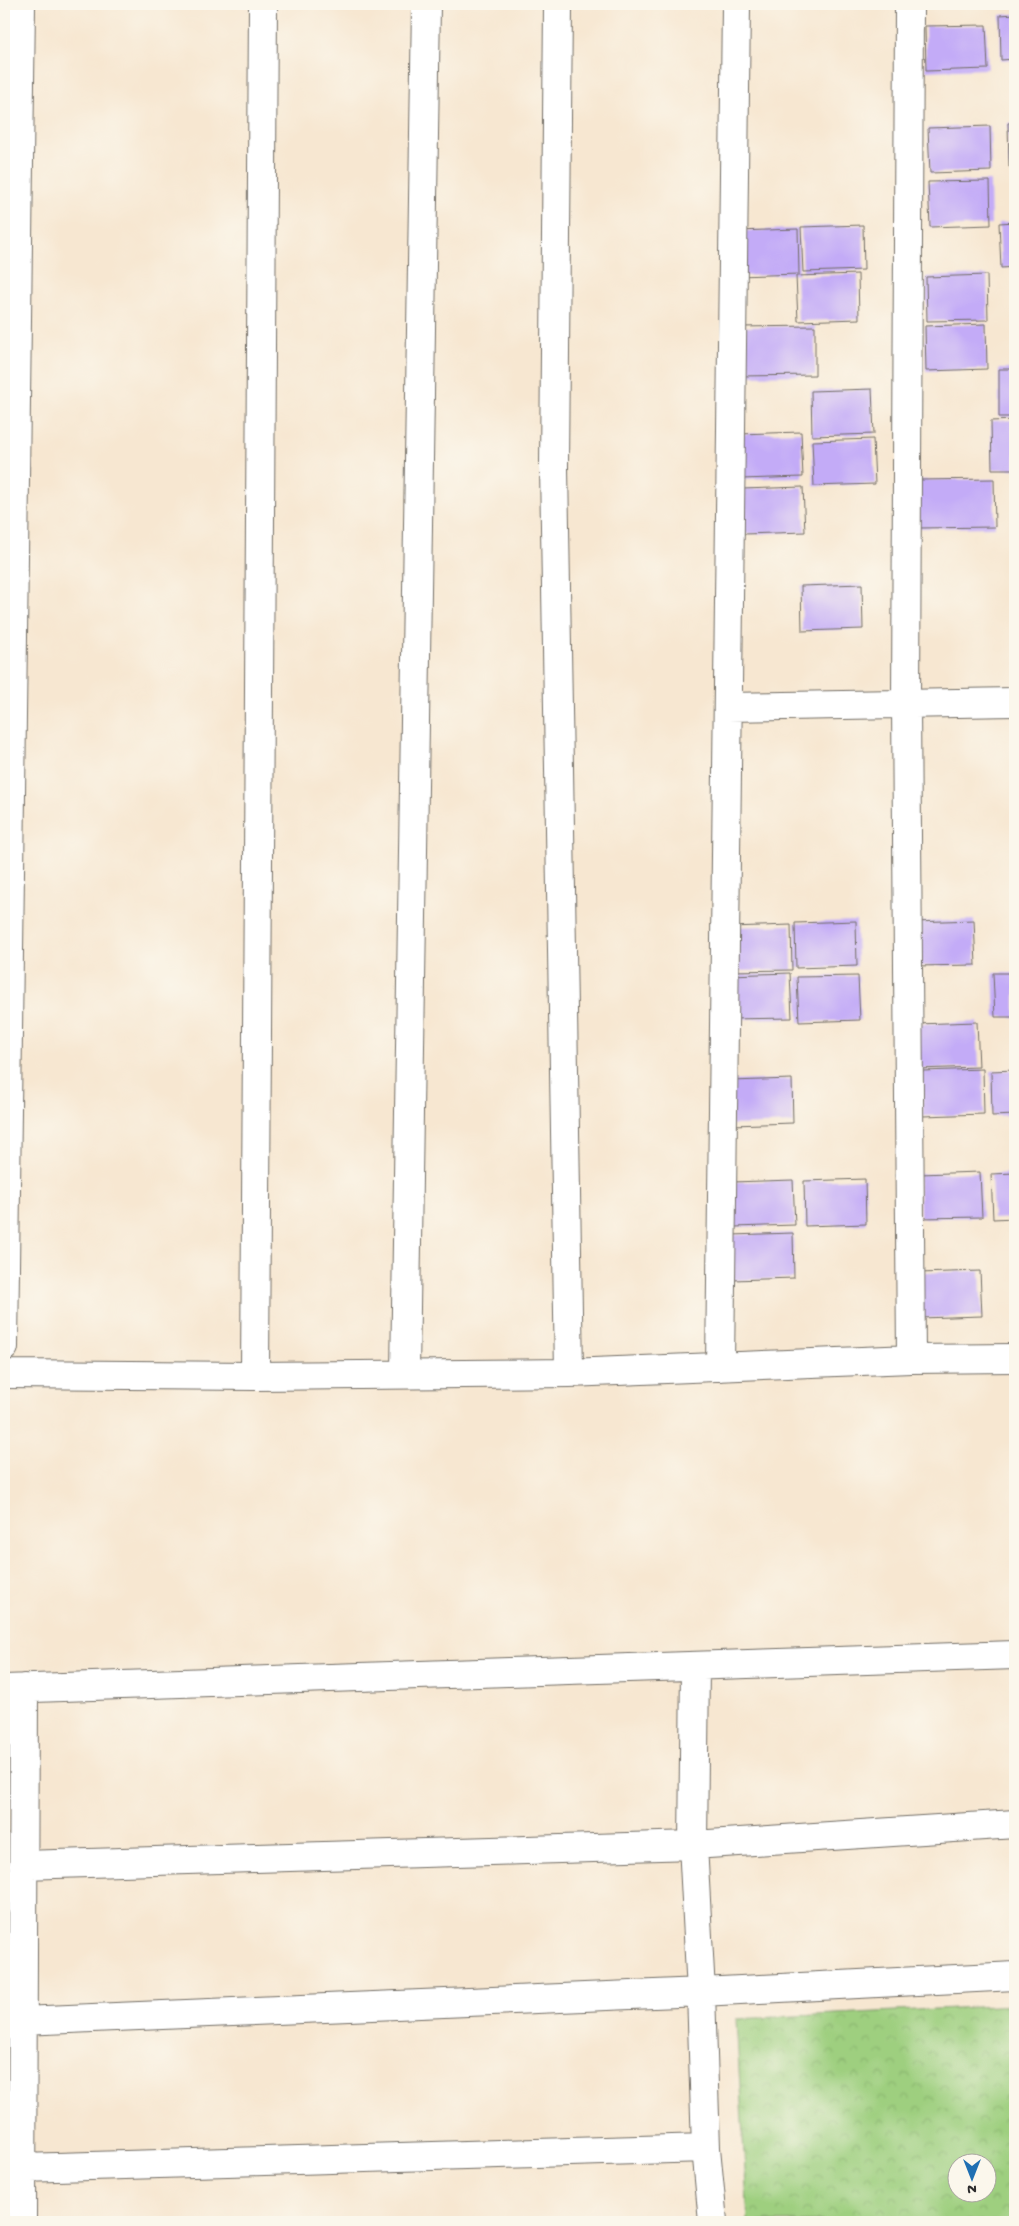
<svg xmlns="http://www.w3.org/2000/svg" width="1019" height="2226" viewBox="0 0 1019 2226" font-family="'Gochi Hand',sans-serif">
  <style>
    .park { fill: url(#park-crowns); stroke: #647d55; fill-rule: evenodd }
    .building { fill: #c3abf7 }
    .lines { fill: none; stroke-linecap: round; stroke-linejoin: round }
    .minor-casing { stroke: #726d65; stroke-width: 30 }
    .minor { stroke: #fff; stroke-width: 28 }
  </style>
  <defs>
    <pattern id="park-crowns" width="20" height="18" patternUnits="userSpaceOnUse" patternTransform="scale(1.25)"><rect width="20" height="18" fill="#9ecf7f"/><path d="M2 6a3 3 0 1 1 6 0M12 15a3 3 0 1 1 6 0" fill="none" stroke="#88b26e"/></pattern>
  </defs>
  <rect width="100%" height="100%" fill="#fbf7ec"/>
  <filter id="ink" filterUnits="userSpaceOnUse"><feTurbulence type="fractalNoise" baseFrequency=".02" numOctaves="2"/><feDisplacementMap in="SourceGraphic" scale="10" xChannelSelector="R" yChannelSelector="G"/><feConvolveMatrix kernelMatrix="1 2 1 2 8 2 1 2 1" color-interpolation-filters="sRGB"/></filter>
  <filter id="wash" filterUnits="userSpaceOnUse"><feTurbulence type="fractalNoise" baseFrequency=".0096" numOctaves="4" result="noise"/><feDisplacementMap in="SourceGraphic" scale="20" xChannelSelector="R" yChannelSelector="G"/><feGaussianBlur stdDeviation="1.12" result="paint"/><feColorMatrix in="noise" values="0 0 0 0 0 0 0 0 0 0 0 0 0 0 0 0 0 1.4 0 .05"/><feComposite in="paint" operator="in"/></filter>
  <g filter="url(#wash)">
    <rect width="100%" height="100%" fill="#f7e7d1"/>
    <path class="park" d="M 1015,2005 L 1015,2222 L 748,2222 L 736,2019 ZM 956,2164 L 986,2164 L 986,2194 L 956,2194 Z"/>
    <g id="blocks">
      <path class="building" d="M 1015,14 L 1015,59 L 1001,60 L 1000,15 Z
        M 986,25 L 988,69 L 926,71 L 925,26 Z
        M 1015,122 L 1015,167 L 1009,167 L 1008,123 Z
        M 990,126 L 991,171 L 930,173 L 928,128 Z
        M 990,181 L 991,225 L 930,227 L 928,182 Z
        M 1015,222 L 1015,267 L 1001,268 L 999,223 Z
        M 863,225 L 864,270 L 803,272 L 801,227 Z
        M 798,229 L 799,274 L 738,276 L 736,231 Z
        M 858,274 L 859,319 L 798,321 L 796,276 Z
        M 987,275 L 988,320 L 927,321 L 926,277 Z
        M 986,324 L 987,369 L 926,371 L 925,326 Z
        M 815,326 L 815,375 L 740,376 L 739,327 Z
        M 999,369 L 1015,369 L 1015,417 L 999,417 Z
        M 872,389 L 874,434 L 812,436 L 811,391 Z
        M 1015,420 L 1015,469 L 992,469 L 991,421 Z
        M 801,432 L 803,477 L 741,479 L 739,434 Z
        M 873,439 L 875,484 L 814,486 L 812,441 Z
        M 994,479 L 995,527 L 919,528 L 918,480 Z
        M 803,487 L 805,532 L 744,534 L 742,489 Z
        M 862,584 L 863,629 L 802,631 L 801,586 Z
        M 974,920 L 976,965 L 915,966 L 914,922 Z
        M 856,921 L 857,966 L 796,968 L 795,923 Z
        M 791,925 L 792,970 L 731,971 L 730,927 Z
        M 790,973 L 792,1018 L 730,1019 L 729,975 Z
        M 993,973 L 1015,973 L 1015,1017 L 995,1017 Z
        M 858,976 L 860,1020 L 799,1022 L 797,977 Z
        M 977,1022 L 979,1067 L 917,1069 L 916,1024 Z
        M 983,1069 L 984,1114 L 923,1116 L 922,1071 Z
        M 1015,1070 L 1015,1115 L 992,1116 L 991,1071 Z
        M 792,1079 L 793,1123 L 732,1125 L 731,1081 Z
        M 980,1172 L 982,1217 L 920,1218 L 919,1174 Z
        M 1015,1173 L 1015,1218 L 993,1219 L 991,1174 Z
        M 865,1179 L 866,1224 L 805,1226 L 804,1181 Z
        M 793,1180 L 795,1225 L 734,1227 L 732,1182 Z
        M 793,1233 L 794,1278 L 733,1280 L 731,1235 Z
        M 980,1271 L 982,1316 L 920,1318 L 919,1273 Z"/>
    </g>
  </g>
  <g filter="url(#ink)">
    <use href="#blocks" fill-opacity="0" stroke="#726d65" stroke-width="1"/>
    <g class="lines">
      <g class="minor-casing">
        <path id="minor" d="M 558,4 L 554,467 L 569,1373
          M 909,4 L 906,704 L 911,1359
          M 728,707 L 1015,702
          M 4,1347 L 21,4
          M 720,1367 L 736,4
          M 405,1373 L 426,4
          M 4,1374 L 255,1376 L 569,1373 L 911,1359 L 1015,1358
          M 255,1376 L 263,4
          M 695,1667 L 693,1845 L 701,1992 L 706,2148 L 713,2222
          M 4,1689 L 1015,1655
          M 23,1865 L 693,1845 L 1015,1824
          M 22,2021 L 701,1992 L 1015,1976
          M 22,2168 L 706,2148
          M 22,2222 L 24,1688"/>
      </g>
      <use href="#minor" class="minor"/>
    </g>
  </g>
  <rect width="1019" height="2226" fill="none" stroke="#fbf7ec" stroke-width="20"/>
  <g transform="translate(972 2178) rotate(180)"><circle r="24" fill="#fbf7ec" stroke="#a8a59f"/>
  <path d="M0-4L9 19L0 12L-9 19Z" fill="#1f6fb2"/>
  <text y="-8" font-size="14" font-weight="bold" text-anchor="middle" fill="#2b2b2b">N</text>
  </g>
</svg>
